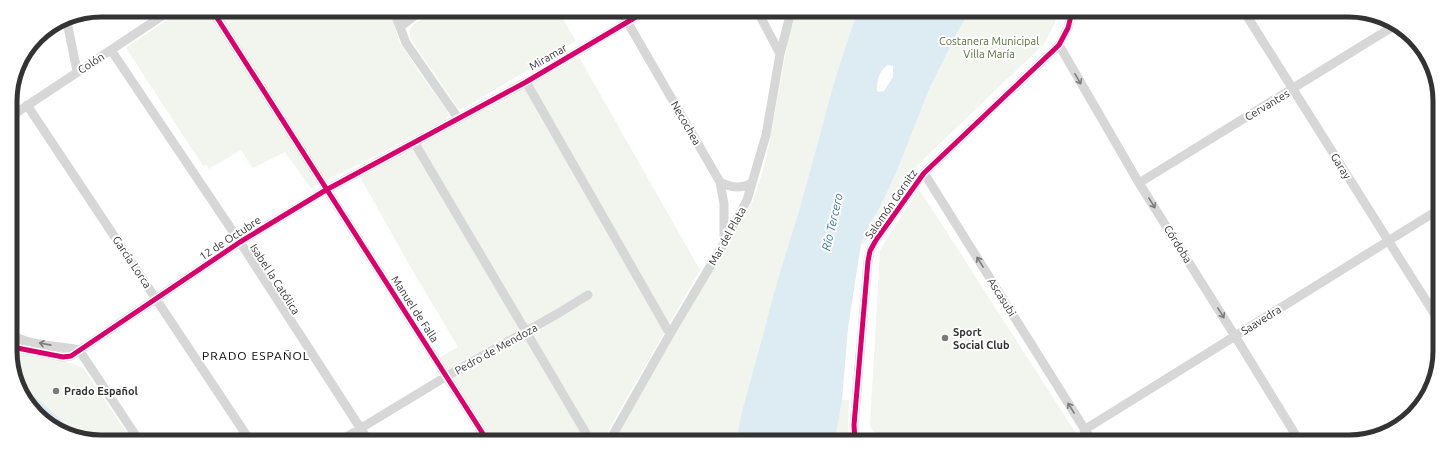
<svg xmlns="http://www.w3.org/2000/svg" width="1450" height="452" viewBox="0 0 1450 452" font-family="Ubuntu,sans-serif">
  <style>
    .green { fill: #f1f5ed }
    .water { fill: #ddebf3; fill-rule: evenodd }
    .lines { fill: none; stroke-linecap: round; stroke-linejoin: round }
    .minor { stroke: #d7d7d7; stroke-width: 9 }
    .cycleway-casing { stroke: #fff; stroke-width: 8 }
    .cycleway { stroke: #d6006c; stroke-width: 5 }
    .oneway { stroke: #7d7d7d }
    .poi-dot { fill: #7a7a7a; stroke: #fff; stroke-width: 1.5 }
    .labels { text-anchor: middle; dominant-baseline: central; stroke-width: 4; stroke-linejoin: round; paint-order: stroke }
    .park-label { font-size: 11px; fill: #56703f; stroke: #fff }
    .street-label { font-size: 11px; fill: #333; stroke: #fff }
    .poi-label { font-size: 11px; font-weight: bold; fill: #333; stroke: #fff; text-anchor: start }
    .water-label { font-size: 12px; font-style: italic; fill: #3f7597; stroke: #fff }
    .neighbourhood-label { font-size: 12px; letter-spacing: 1px; fill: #000; stroke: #fff }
    .rim { fill: none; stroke: #333; stroke-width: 5 }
  </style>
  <rect width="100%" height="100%" fill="#fff"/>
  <path class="green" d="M 181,10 L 390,11 L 400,43 L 422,76 L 447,110 L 448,116 L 446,120 L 311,188 L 285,152 L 253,168 L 241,150 L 209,169 L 206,164 L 203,166 L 126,48 Z
    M 432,11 L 558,11 L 576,41 L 464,108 L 459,109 L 457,107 L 410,38 L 410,29 L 413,25 Z
    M 796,12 L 857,12 L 835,79 L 801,204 L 761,340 L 736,440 L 615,440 L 713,267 L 753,201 L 766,161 L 787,45 Z
    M 969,12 L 1057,12 L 1055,23 L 1044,44 L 908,174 L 865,244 L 861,244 L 869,225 L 879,209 L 897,171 L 930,87 L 958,31 Z
    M 579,57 L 700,270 L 603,440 L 492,440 L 439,358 L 458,347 L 414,273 L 360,177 Z
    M 919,189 L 1081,441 L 880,441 L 870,426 L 880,250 Z
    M 12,352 L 70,363 L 83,368 L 131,439 L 77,439 L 33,411 L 12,369 Z
    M 842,400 L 849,400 L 848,428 L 850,441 L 835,441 Z"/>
  <path class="water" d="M 857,12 L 969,12 L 958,31 L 930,87 L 897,171 L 879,209 L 869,225 L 861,244 L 848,328 L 842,400 L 835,441 L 736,440 L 742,412 L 776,286 L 801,204 L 835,79 ZM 888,65 L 893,66 L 893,77 L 884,91 L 879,92 L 877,91 C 876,82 880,69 888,65 Z
    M 29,391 L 82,439 L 77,439 L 33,411 L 25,396 Z"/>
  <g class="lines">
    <path class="minor" d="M 212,10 L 487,440
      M 394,11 L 406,43 L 458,118
      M 621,11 L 720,182 L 724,204 L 724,241
      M 758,12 L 780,54
      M 1245,13 L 1437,318
      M 66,17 L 77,71
      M 400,27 L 421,11
      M 1059,45 L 1139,183 L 1235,336 L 1300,442
      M 111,50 L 240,242 L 368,440
      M 526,82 L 670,334
      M 27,105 L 249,439
      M 10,117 L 171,10
      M 414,142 L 590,440
      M 924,173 L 1092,441
      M 720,182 C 732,188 740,189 752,183
      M 1139,183 L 1394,26
      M 12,335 C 23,342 46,346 60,347 C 67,348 72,348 79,350
      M 12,347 L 63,357 L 71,356 L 240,242 L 326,190 L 526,82 L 646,11
      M 79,350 L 138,439
      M 1084,430 L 1438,210
      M 343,439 L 447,376 L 557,314 L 588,295
      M 610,440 L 670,334 L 724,243 L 747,200 L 766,135 L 780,54 L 791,12
      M 855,441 L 854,425 L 868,261 L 870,251 L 876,240 L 924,173 L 1059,45 L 1068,28 L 1072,12"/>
    <g class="cycleway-casing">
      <path id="cycleway" d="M 212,10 L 487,440
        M 12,347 L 63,357 L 71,356 L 240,242 L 326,190 L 526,82 L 646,11
        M 855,441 L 854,425 L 868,261 L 870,251 L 876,240 L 924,173 L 1059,45 L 1068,28 L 1072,12"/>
    </g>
    <use href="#cycleway" class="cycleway"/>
  </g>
  <defs><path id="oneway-shaft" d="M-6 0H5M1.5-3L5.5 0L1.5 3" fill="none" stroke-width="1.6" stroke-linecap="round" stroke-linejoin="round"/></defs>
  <g class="oneway">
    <use href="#oneway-shaft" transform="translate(1078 79) rotate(60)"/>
    <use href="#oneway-shaft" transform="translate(1152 203) rotate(58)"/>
    <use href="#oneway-shaft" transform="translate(980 262) rotate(-122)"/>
    <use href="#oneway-shaft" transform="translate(1221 313) rotate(58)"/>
    <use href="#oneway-shaft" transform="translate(45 344) rotate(-169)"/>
    <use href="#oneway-shaft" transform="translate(1071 408) rotate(-122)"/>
  </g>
  <g class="poi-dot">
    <circle cx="945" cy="338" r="4"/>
    <circle cx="56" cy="391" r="4"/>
  </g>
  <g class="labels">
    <g class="park-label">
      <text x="989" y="41">Costanera Municipal<tspan x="989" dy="13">Villa María</tspan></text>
    </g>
    <g class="street-label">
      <text transform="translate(548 57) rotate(-30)">Miramar</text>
      <text transform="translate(91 63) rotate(-33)">Colón</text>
      <text transform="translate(1267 105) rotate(-31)">Cervantes</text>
      <text transform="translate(686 123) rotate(60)">Necochea</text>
      <text transform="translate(1341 166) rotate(58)">Garay</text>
      <text transform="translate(891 204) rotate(-55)">Salomón Gornitz</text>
      <text transform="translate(727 236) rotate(-61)">Mar del Plata</text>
      <text transform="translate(230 238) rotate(-33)">12 de Octubre</text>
      <text transform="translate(1178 244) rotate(58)">Córdoba</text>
      <text transform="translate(132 262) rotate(56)">García Lorca</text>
      <text transform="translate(275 279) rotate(57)">Isabel la Católica</text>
      <text transform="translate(1002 297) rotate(58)">Ascasubi</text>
      <text transform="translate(415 309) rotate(57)">Manuel de Falla</text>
      <text transform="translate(1261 320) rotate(-32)">Saavedra</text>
      <text transform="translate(496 349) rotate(-29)">Pedro de Mendoza</text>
    </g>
    <g class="poi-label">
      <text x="953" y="332">Sport<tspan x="953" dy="13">Social Club</tspan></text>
      <text x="64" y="391">Prado Español</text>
    </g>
    <g class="water-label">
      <text transform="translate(832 222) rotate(-77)">Río Tercero</text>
    </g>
    <g class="neighbourhood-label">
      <text x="256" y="355">PRADO ESPAÑOL</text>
    </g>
  </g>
  <path d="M0 0H1450V452H0ZM101 17H1349A84 84 0 0 1 1433 101V351A84 84 0 0 1 1349 435H101A84 84 0 0 1 17 351V101A84 84 0 0 1 101 17Z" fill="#fff" fill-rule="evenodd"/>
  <path class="rim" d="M101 17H1349A84 84 0 0 1 1433 101V351A84 84 0 0 1 1349 435H101A84 84 0 0 1 17 351V101A84 84 0 0 1 101 17Z"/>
</svg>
